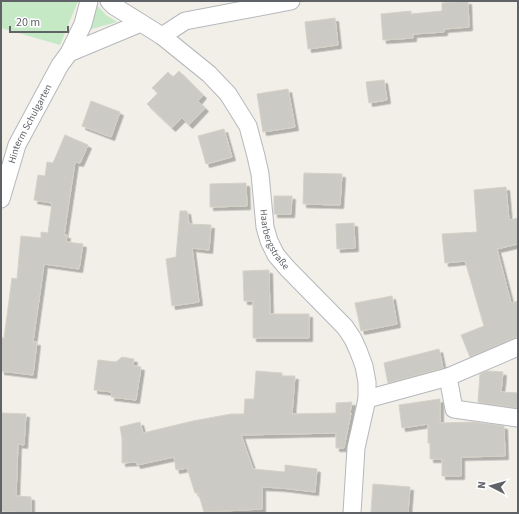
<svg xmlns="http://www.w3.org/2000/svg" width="519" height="514" viewBox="0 0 519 514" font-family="'Source Sans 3',sans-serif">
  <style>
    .green { fill: #c5e8c5 }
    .building { fill: #cccac5; stroke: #d6d1c6; filter: url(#shadow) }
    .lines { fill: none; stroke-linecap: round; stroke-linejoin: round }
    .minor-casing { stroke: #b5b8bc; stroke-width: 19 }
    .minor { stroke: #fff; stroke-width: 17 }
    .labels { text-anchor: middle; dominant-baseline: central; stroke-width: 4; stroke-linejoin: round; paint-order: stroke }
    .street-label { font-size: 10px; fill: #5f6368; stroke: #fff }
  </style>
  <defs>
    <filter id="shadow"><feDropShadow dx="3.5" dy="3.5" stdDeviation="0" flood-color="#0004"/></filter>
  </defs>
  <rect width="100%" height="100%" fill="#f1efe8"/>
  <path class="green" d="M 1,1 L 78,1 L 60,45 L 1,28 Z
    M 93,1 L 106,15 L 117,22 L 88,30 Z"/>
  <path class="building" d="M 468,1 L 469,27 L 444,29 L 444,32 L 413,34 L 413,38 L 383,40 L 381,14 L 411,11 L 411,14 L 442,11 L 442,3 Z
    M 335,18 L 338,45 L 308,49 L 305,22 Z
    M 179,71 L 203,95 L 198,101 L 205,108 L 189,125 L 182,118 L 172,128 L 147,104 L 158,93 L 152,88 L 168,72 L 173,77 Z
    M 384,80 L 387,100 L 369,103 L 366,82 Z
    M 288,89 L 295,127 L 263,132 L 257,94 Z
    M 91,101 L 120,112 L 111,137 L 82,126 Z
    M 224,129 L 232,157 L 206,164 L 198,136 Z
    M 65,135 L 88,145 L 80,163 L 75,162 L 64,235 L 67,235 L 66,242 L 83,244 L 79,269 L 44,264 L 33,342 L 37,342 L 33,375 L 1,371 L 1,338 L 4,338 L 12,278 L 17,279 L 21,236 L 41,238 L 41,232 L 48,233 L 52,203 L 34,200 L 38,175 L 45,176 L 47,162 L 53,163 Z
    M 304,173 L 342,174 L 340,205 L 303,204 Z
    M 246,183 L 247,206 L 210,207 L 210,184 Z
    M 506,187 L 509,220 L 518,218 L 518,244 L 497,249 L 511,303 L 518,301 L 518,336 L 470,357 L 461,335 L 484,326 L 465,261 L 445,263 L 442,234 L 477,232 L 474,190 Z
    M 274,196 L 292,196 L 291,214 L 274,214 Z
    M 180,211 L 187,211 L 189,224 L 211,225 L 209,250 L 192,248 L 199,302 L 172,306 L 166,259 L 176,257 Z
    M 354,223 L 355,248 L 337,249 L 336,224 Z
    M 269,270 L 270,314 L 309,314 L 309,338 L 253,338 L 253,301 L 244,301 L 243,271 Z
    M 392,296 L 397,324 L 361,331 L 355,303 Z
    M 439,349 L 443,368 L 388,383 L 384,363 Z
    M 122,357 L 134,359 L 133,366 L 141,367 L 136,400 L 111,397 L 112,392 L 94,390 L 98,360 L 116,362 Z
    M 256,371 L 282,373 L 282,376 L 295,376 L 292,414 L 336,413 L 336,403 L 352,402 L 350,413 L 351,413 L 344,448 L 336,448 L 336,433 L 241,435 L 253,469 L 285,472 L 285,465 L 317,469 L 315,492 L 282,488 L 262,487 L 262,509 L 204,512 L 198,492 L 195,493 L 187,468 L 176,470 L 174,457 L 137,465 L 136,462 L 122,463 L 122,438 L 120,427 L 140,422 L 143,433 L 193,421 L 231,414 L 244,414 L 245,399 L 254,399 Z
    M 488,371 L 503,372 L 501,392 L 518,393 L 518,408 L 478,402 L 480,374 Z
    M 440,399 L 440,423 L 474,422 L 504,426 L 505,456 L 461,457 L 461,476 L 442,476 L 442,459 L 430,459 L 430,443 L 428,443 L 428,424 L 402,428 L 399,405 Z
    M 1,413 L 26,414 L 24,445 L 18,444 L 16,496 L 31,497 L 31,513 L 1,511 Z
    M 373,484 L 410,487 L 408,513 L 371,513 Z"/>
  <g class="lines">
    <g class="minor-casing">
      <g id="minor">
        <path id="s1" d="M 109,1 L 114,6 L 162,36 L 209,74 L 228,94 L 248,126 L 256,156 L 260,174 L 265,227 L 269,241 L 276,255 L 287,268 L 345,327 L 353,339 L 358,350 L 364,366 L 367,382 L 367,399 L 356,448 L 352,513"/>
        <path d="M 162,36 L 185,21 L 291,1"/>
        <path d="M 69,53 L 83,24 L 89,1"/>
        <path id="s2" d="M 1,199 L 17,145 L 60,65 L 69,53 L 141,23"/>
        <path d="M 448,377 L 454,409 L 518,418"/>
        <path d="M 367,399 L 448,377 L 518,347"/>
      </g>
    </g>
    <use href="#minor" class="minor"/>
  </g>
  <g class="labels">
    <g class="street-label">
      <text stroke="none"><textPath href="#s2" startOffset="81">Hinterm Schulgarten</textPath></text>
      <text stroke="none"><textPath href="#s1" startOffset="307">Haarbergstraße</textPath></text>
    </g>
  </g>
  <rect width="519" height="514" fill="none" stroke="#5f6368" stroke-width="4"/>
  <g transform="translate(491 486) rotate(276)" stroke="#ffffff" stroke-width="3" paint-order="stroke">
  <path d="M0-3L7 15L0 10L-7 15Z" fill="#5f6368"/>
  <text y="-6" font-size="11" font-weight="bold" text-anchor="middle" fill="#5f6368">N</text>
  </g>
  <path d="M10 26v6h58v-6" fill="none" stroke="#5f6368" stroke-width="2"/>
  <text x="16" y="26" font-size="12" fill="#5f6368" stroke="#ffffff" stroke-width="3" paint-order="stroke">20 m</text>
</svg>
